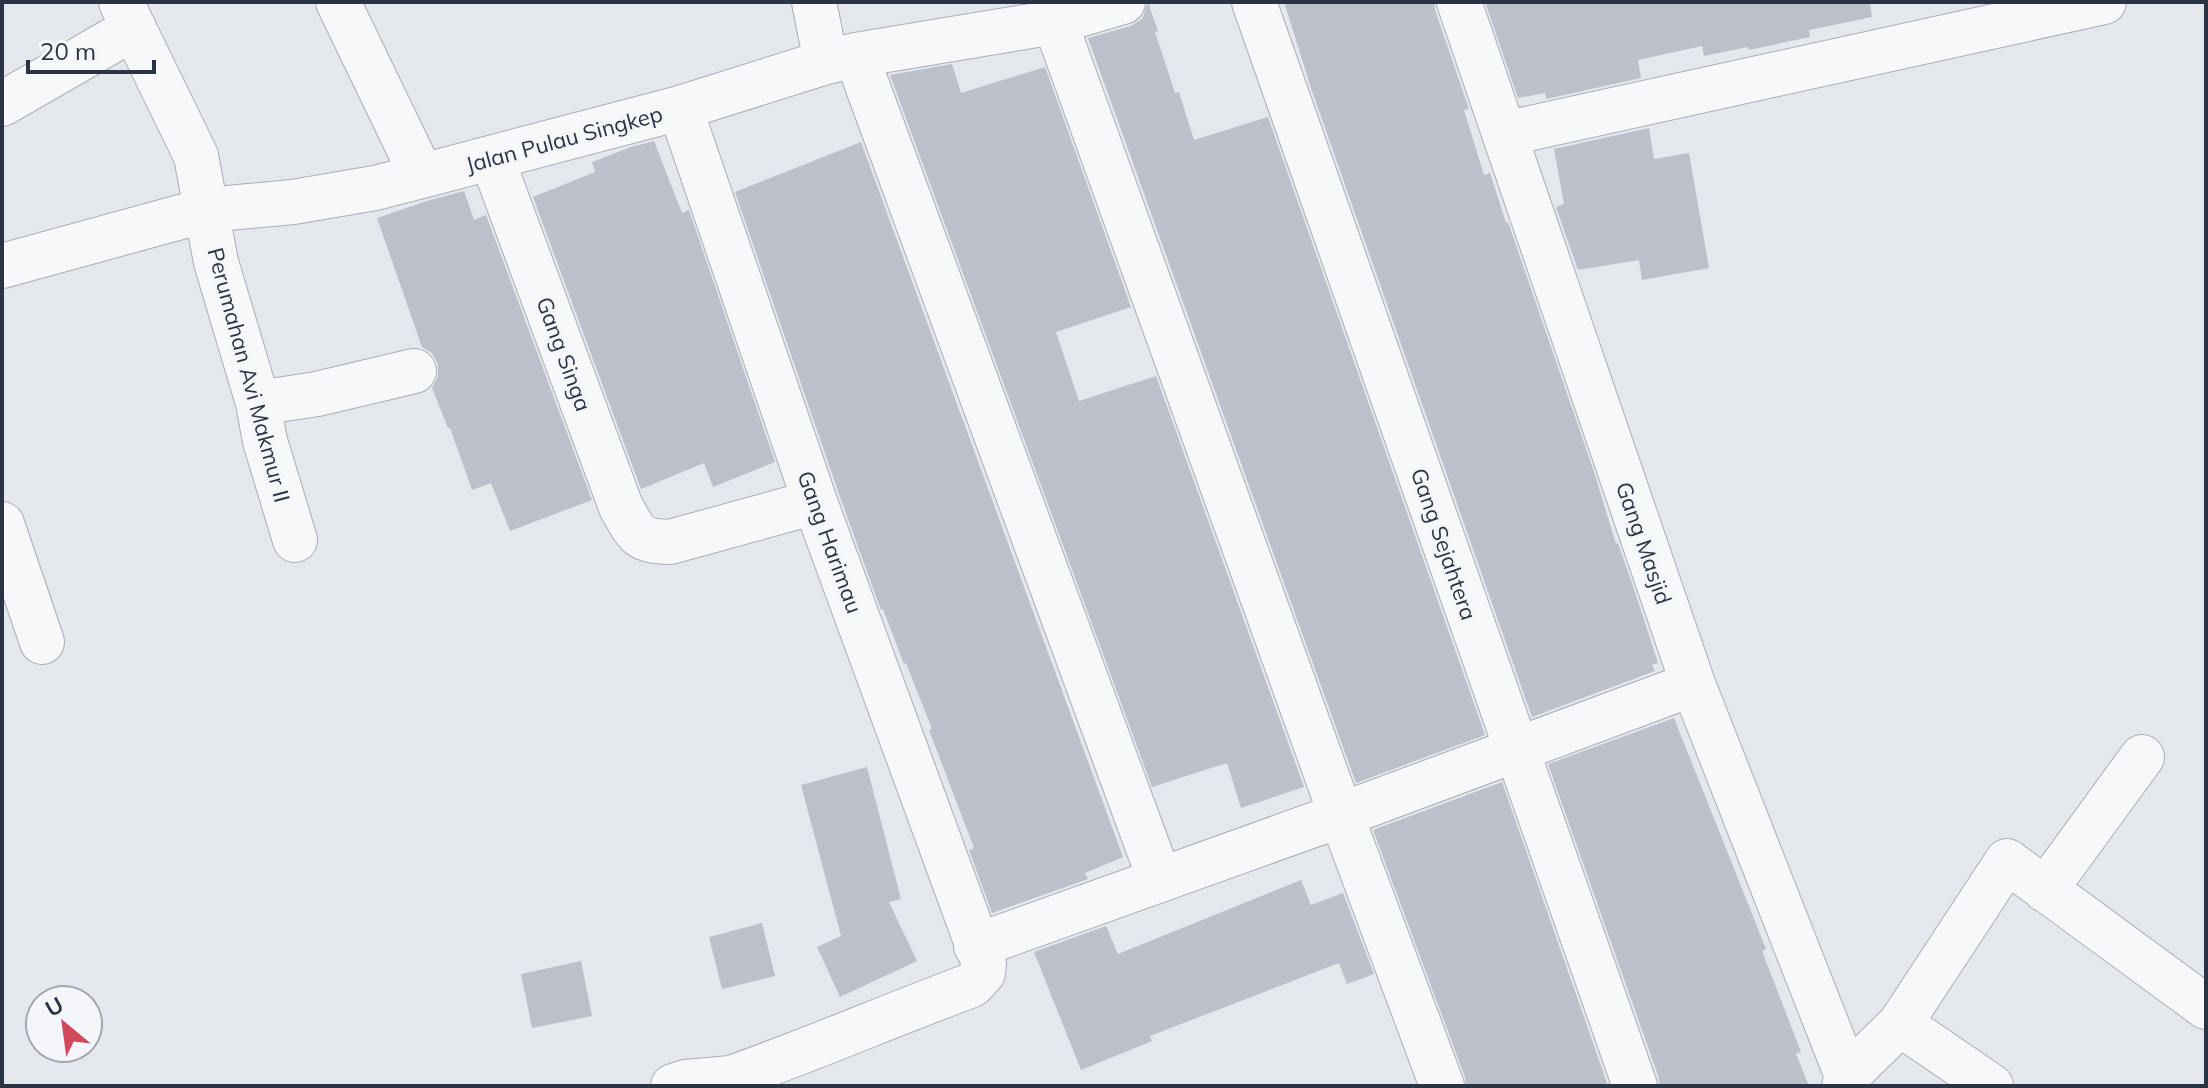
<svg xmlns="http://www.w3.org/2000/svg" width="2208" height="1088" viewBox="0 0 2208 1088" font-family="Mulish,sans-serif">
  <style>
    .building { fill: #bbc0ca }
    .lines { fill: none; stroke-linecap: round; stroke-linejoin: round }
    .minor-casing { stroke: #a9aeb7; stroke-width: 46 }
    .minor { stroke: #f7f8fa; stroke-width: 44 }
    .labels { text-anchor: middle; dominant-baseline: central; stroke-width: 6; stroke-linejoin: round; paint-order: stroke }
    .street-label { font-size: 22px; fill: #2b3445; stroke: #f4f6f9 }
  </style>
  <rect width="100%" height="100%" fill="#e4e7ec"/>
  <path class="building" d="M 1148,2 L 1158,31 L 1155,32 L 1175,93 L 1179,92 L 1194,140 L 1268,117 L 1485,735 L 1356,783 L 1088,38 L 1131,26 L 1142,19 Z
    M 1284,2 L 1435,2 L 1435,10 L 1469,109 L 1464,110 L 1484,175 L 1490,173 L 1506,223 L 1508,222 L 1594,472 L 1616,544 L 1618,543 L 1639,604 L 1658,663 L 1652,665 L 1655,671 L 1532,717 L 1311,88 Z
    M 1485,2 L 1870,2 L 1872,17 L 1809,30 L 1810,37 L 1749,50 L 1748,47 L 1704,56 L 1702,46 L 1638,60 L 1641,78 L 1546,99 L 1545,93 L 1518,98 Z
    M 952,64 L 961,93 L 1045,67 L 1131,307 L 1056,332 L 1079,401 L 1156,376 L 1304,787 L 1241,808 L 1227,763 L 1152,787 L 890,75 Z
    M 1649,128 L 1654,159 L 1689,153 L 1709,268 L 1642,280 L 1639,260 L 1578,270 L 1556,207 L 1564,204 L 1554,149 Z
    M 654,141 L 682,213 L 689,210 L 775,462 L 713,487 L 704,463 L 641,489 L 533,197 L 595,172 L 592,162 L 631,147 Z
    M 861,142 L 1123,857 L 1085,873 L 1088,879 L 992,913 L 969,850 L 974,848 L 929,730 L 932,729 L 906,663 L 904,664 L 883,609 L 881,610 L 839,494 L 735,192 Z
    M 464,191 L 474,220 L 486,215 L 592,500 L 510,531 L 491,483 L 472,490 L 450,428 L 448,428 L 432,388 L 438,377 L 438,364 L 432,353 L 422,347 L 377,218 L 427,201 Z
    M 1674,718 L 1766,949 L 1762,951 L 1801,1052 L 1796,1054 L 1809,1086 L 1659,1086 L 1659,1078 L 1548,764 Z
    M 867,767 L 901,899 L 889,902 L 917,961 L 840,997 L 817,947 L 841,936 L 801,785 Z
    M 1502,782 L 1608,1086 L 1466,1086 L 1465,1077 L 1373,830 Z
    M 1301,880 L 1311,905 L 1343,893 L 1374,974 L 1347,984 L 1339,963 L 1150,1036 L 1152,1041 L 1081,1070 L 1034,952 L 1106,926 L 1118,954 Z
    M 762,923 L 775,976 L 722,989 L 709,937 Z
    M 581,961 L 592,1016 L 532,1028 L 521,974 Z"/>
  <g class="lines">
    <g class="minor-casing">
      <path id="minor" d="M 121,2 L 196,156 L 216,262 L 258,403 L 265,441 L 295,540
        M 338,2 L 422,176
        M 814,2 L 826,62
        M 1254,2 L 1635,1086
        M 1459,2 L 1693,684 L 1847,1076
        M 1055,22 L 1341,815 L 1442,1086
        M 856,55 L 1160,880
        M 2,104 L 134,28
        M 680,108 L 815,502 L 984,963 L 983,973 L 972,985 C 891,1015 813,1049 731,1078 L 734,1086
        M 1504,134 L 2104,2
        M 492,159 L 621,507 C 637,535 637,541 670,542 L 815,502
        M 2,266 L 206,210 L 293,202 L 375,188 L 422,176 L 680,108 L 826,62 L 856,55 L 1055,22 L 1123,2
        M 258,403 L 317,394 L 414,371
        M 2,524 L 42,642
        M 2045,890 L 2142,757
        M 976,946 L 1341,815 L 1693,684
        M 1900,1024 L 1991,1086
        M 673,1086 L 686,1082 L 731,1078
        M 1844,1086 L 1847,1076 L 1900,1024 L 2007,861 L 2206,1007"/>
    </g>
    <use href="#minor" class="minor"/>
  </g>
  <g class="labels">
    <g class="street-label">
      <text transform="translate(564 139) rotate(-15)">Jalan Pulau Singkep</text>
      <text transform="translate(564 354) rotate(70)">Gang Singa</text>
      <text transform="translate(249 375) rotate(75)">Perumahan Avi Makmur II</text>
      <text transform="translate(830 542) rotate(70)">Gang Harimau</text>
      <text transform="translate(1644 543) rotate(71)">Gang Masjid</text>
      <text transform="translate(1444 544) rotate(71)">Gang Sejahtera</text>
    </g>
  </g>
  <rect width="2208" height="1088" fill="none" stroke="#2b3445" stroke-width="8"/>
  <g transform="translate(64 1024) rotate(331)"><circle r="38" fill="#f4f6f9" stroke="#a4a8b1" stroke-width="2"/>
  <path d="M0-6L14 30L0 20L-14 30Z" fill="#d1495b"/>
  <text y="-12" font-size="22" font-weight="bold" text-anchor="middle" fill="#2b3445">U</text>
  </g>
  <path d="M28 60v12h126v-12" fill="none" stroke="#2b3445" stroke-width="4"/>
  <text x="40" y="60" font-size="24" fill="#2b3445" stroke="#f4f6f9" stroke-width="6" paint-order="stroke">20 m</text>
</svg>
